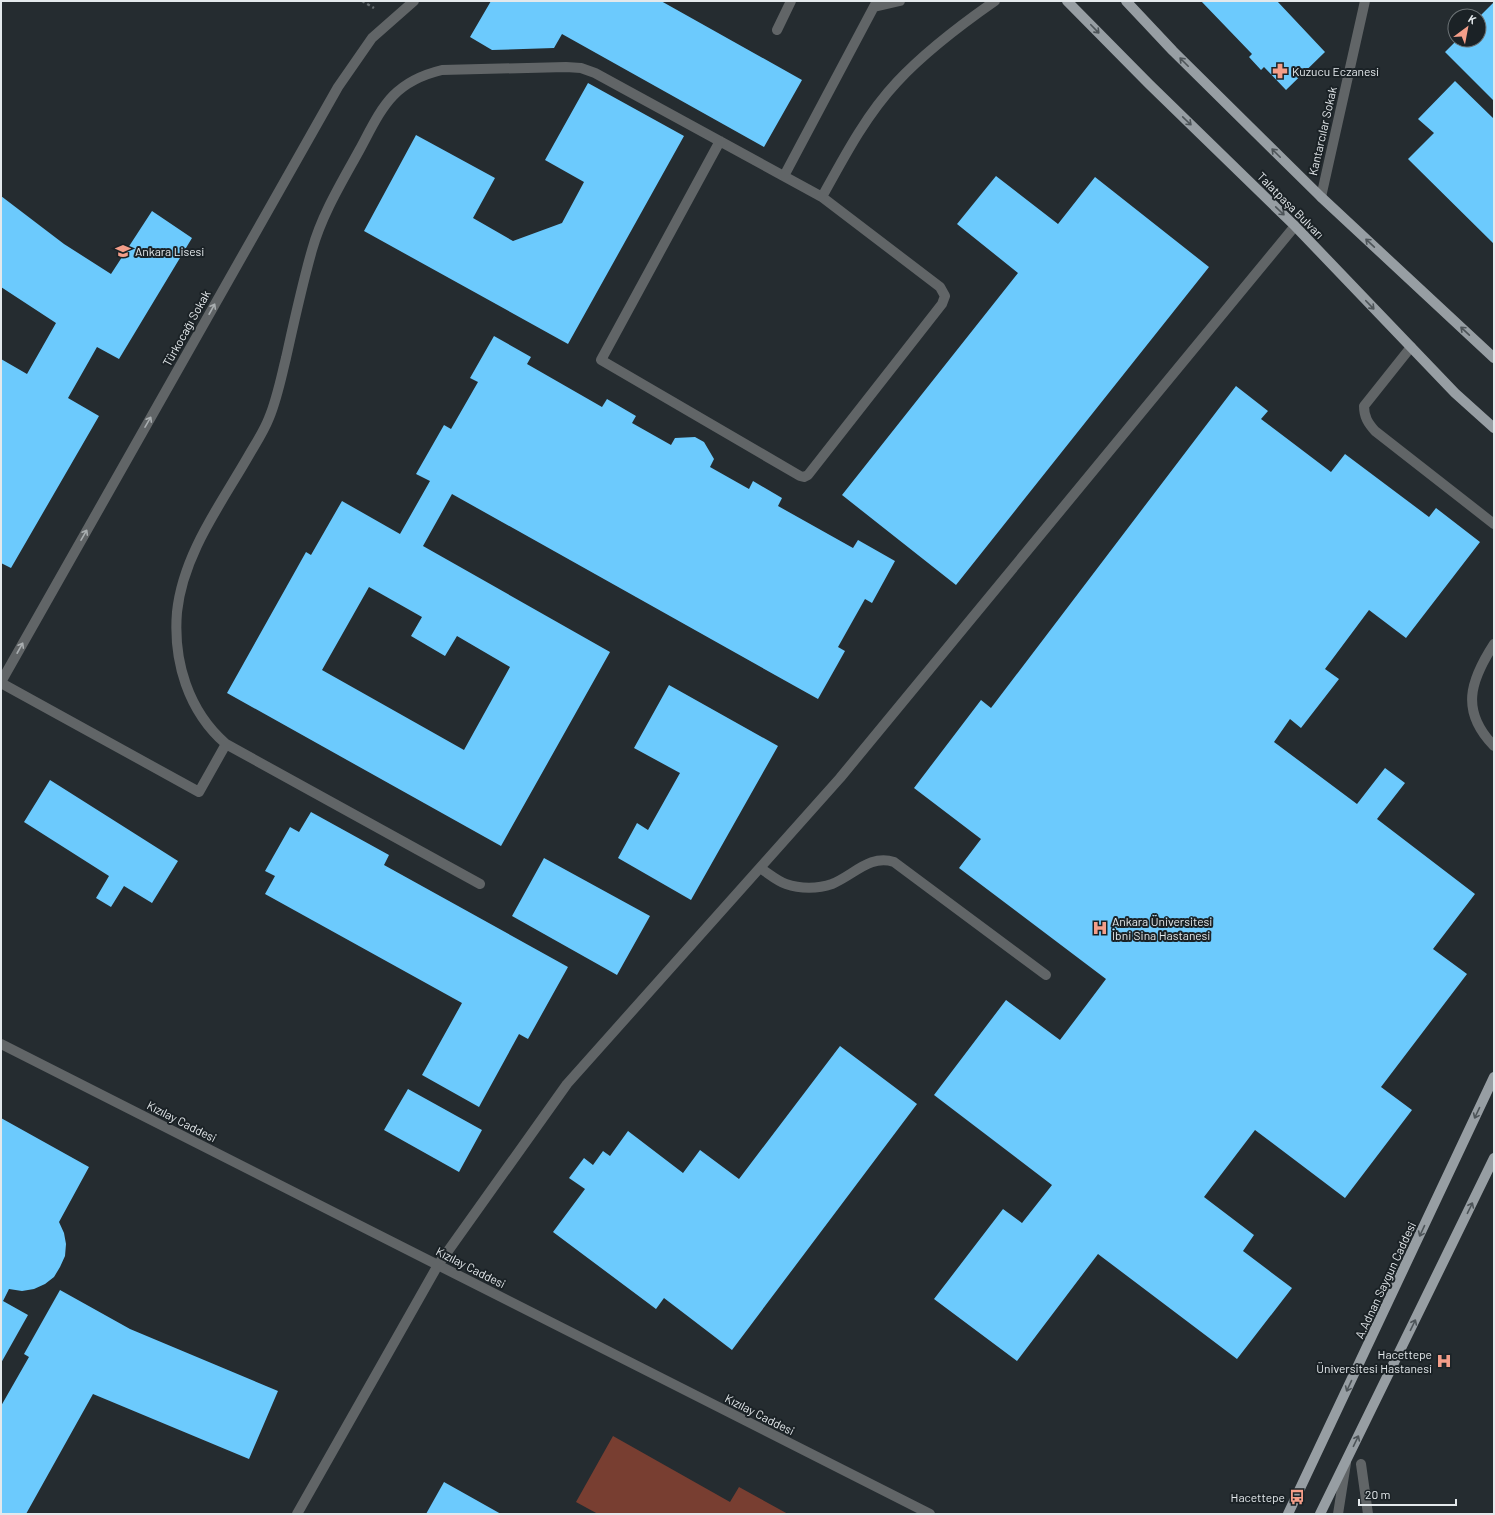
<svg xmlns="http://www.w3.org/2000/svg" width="1495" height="1515" viewBox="0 0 1495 1515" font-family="Barlow,sans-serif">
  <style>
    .green { fill: #783e31 }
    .building { fill: #6ccafd; fill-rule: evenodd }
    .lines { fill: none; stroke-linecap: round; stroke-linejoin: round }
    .path { stroke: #666d70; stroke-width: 2.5; stroke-dasharray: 3 3; stroke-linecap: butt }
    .minor { stroke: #616567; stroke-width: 10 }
    .major { stroke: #979ea3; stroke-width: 10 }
    .oneway { stroke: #4d5458 }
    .oneway2 { stroke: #a9aeb0 }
    .labels { text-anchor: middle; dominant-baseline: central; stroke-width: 4; stroke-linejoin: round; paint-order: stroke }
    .poi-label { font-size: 12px; fill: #e4e9ec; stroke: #1b2226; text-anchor: start }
    .street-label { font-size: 12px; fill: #e4e9ec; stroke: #1b2226 }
  </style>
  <rect width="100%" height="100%" fill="#252c30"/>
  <path class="green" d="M 613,1436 L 730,1502 L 739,1487 L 788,1514 L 598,1514 L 576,1502 Z"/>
  <path class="building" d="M 491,1 L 661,1 L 802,80 L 764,147 L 562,34 L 554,48 L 492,50 L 470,37 Z
    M 1201,1 L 1277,1 L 1325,52 L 1286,90 L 1264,67 L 1261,70 L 1249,57 L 1252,54 Z
    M 1494,2 L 1494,101 L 1445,52 L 1457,40 L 1479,40 L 1479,17 Z
    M 1455,81 L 1494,119 L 1494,244 L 1408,159 L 1434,133 L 1418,119 Z
    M 588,83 L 684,136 L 568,344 L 364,231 L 416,135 L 495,178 L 473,218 L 513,241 L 562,223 L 584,182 L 545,160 Z
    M 996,176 L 1058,224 L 1095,177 L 1209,267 L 956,585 L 842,495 L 1018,273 L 957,224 Z
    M 1,196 L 64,244 L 111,274 L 152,211 L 192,238 L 119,359 L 97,347 L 68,398 L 99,416 L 11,568 L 1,563 L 1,359 L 27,374 L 56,323 L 1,287 Z
    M 494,336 L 531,357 L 527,364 L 602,407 L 607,399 L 636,416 L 632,423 L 671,445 L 675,438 L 695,437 L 704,442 L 714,459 L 710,467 L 749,489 L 753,481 L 782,498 L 778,506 L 853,548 L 858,540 L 895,561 L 872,603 L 865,599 L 838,647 L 845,651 L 818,699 L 452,494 L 423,546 L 610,652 L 501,846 L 227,693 L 306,552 L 311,555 L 342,501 L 400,534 L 430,481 L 416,474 L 444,425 L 451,429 L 478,382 L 470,378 ZM 369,587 L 422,617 L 411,636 L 445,656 L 457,636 L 510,667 L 464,750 L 322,670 Z
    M 1236,386 L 1268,411 L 1261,419 L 1331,472 L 1345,454 L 1429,517 L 1436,508 L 1480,542 L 1406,638 L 1369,610 L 1325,669 L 1339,679 L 1301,728 L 1290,719 L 1274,742 L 1357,804 L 1385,768 L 1405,783 L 1377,819 L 1475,894 L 1433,949 L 1467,974 L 1381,1087 L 1412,1110 L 1345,1198 L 1255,1130 L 1204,1197 L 1254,1235 L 1243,1251 L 1292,1288 L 1237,1359 L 1098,1254 L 1017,1361 L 934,1299 L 1003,1209 L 1022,1223 L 1052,1185 L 934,1095 L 1006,1000 L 1060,1040 L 1106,979 L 959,868 L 981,839 L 914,788 L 981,700 L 991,708 Z
    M 669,685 L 778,746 L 691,900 L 618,858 L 637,823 L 648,830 L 680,773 L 634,748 Z
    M 50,780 L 178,861 L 152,903 L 124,886 L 111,907 L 96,898 L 109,876 L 24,822 Z
    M 311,812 L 389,855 L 384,865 L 568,967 L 528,1039 L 519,1034 L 479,1107 L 422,1075 L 462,1003 L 265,894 L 275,876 L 265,871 L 290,827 L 299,832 Z
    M 544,858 L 650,916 L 617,975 L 512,916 Z
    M 840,1046 L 917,1104 L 732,1350 L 664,1298 L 656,1309 L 553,1232 L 585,1189 L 569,1178 L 584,1158 L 593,1165 L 603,1151 L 610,1156 L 628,1131 L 683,1173 L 700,1150 L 739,1179 Z
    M 408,1089 L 482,1130 L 459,1172 L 384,1130 Z
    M 1,1118 L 89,1167 L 59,1222 L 64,1233 L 66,1244 L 65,1256 L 60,1267 L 54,1277 L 45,1284 L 34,1289 L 22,1291 L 9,1289 L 3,1301 L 28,1315 L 1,1363 Z
    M 60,1290 L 130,1329 L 278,1391 L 249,1459 L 93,1394 L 26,1514 L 1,1514 L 1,1406 L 29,1357 L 24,1354 Z
    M 444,1482 L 501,1514 L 426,1514 Z"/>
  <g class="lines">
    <path class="path" d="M 362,1 L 374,8"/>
    <path class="minor" d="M 874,7 L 900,1
      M 777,30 L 791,1
      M 784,176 L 877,1
      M 822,197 C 844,157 866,115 897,82 C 924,53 962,24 995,1
      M 1321,197 L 1365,1
      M 1411,347 L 1364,406 C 1364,417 1368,423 1375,431 L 1494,524
      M 1494,644 C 1470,681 1460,711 1494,746
      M 1,682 L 338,87 L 372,38 L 414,1
      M 1,683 L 199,792 L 226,744
      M 760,868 C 768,873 777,881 786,884 C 800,889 818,889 832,884 C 854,875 870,854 894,862 L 1046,975
      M 480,884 L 226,744 C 188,711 173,661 177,612 C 183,554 221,504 249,455 C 256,443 264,431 269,418 C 277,399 281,378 286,358 C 294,322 302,285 312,250 C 322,214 342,182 360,149 C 382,108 392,82 442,70 L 566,67 L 581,68 L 595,73 L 822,197 L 940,287 L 945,296 L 942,304 L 808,475 L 804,477 L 800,476 L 601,360 L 720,141
      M 1,1044 L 930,1514
      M 1361,1464 L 1368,1514
      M 297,1514 L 438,1265 L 567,1084 L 840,778 L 1295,226
      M 1338,1514 L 1346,1463"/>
    <path class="major" d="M 1067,1 L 1149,84 L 1295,226 L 1455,393 L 1494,428
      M 1126,1 L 1173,51 L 1321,197 L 1494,358
      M 1288,1514 L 1494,1077
      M 1320,1514 L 1494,1158"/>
  </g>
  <defs><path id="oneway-shaft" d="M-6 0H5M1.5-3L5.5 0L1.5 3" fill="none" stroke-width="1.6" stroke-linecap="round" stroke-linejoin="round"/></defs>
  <g class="oneway">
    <use href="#oneway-shaft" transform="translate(1095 29) rotate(46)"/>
    <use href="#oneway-shaft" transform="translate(1184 62) rotate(-135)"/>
    <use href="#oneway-shaft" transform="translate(1187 121) rotate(44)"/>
    <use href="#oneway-shaft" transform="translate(1276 153) rotate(-135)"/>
    <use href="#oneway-shaft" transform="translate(1280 211) rotate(44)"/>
    <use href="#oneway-shaft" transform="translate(1370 243) rotate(-137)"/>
    <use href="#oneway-shaft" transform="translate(1370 305) rotate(46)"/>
    <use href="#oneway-shaft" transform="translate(1465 331) rotate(-137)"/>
    <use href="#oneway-shaft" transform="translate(1477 1113) rotate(115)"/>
    <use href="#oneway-shaft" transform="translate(1470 1208) rotate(-64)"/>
    <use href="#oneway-shaft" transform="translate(1422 1231) rotate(115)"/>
    <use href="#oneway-shaft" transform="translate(1413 1325) rotate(-64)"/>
    <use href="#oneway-shaft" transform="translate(1349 1386) rotate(115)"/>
    <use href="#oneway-shaft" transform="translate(1356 1441) rotate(-64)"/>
  </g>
  <g class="oneway2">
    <use href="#oneway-shaft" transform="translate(212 309) rotate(-61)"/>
    <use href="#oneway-shaft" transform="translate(148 422) rotate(-60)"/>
    <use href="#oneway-shaft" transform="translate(84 535) rotate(-60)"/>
    <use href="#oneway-shaft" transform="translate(20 648) rotate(-61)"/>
  </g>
  <defs>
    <g id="pharmacy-bare" transform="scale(1.2)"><path d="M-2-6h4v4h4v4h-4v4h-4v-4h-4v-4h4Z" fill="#f49e89" stroke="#1b2226" stroke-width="2.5" paint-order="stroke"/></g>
    <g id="school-bare" transform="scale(1.2)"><path d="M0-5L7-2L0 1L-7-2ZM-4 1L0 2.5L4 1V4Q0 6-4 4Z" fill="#f49e89" stroke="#1b2226" stroke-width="2.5" paint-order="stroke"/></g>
    <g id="hospital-bare" transform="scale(1.2)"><path d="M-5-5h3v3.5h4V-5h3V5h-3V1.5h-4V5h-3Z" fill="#f49e89" stroke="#1b2226" stroke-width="2.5" paint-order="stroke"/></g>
    <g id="bus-bare" transform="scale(1.2)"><path d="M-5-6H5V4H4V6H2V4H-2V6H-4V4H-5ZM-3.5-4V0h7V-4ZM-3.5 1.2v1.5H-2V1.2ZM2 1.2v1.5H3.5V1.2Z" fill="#f49e89" stroke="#1b2226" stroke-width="2.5" paint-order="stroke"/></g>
  </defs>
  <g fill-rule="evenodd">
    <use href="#pharmacy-bare" x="1280" y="71"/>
    <use href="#school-bare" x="123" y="251"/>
    <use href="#hospital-bare" x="1100" y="928"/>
    <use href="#hospital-bare" x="1444" y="1361"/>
    <use href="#bus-bare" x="1297" y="1497"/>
  </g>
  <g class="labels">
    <g class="poi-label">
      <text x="1292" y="71">Kuzucu Eczanesi</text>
      <text x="135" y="251">Ankara Lisesi</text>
      <text x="1112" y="921">Ankara Üniversitesi<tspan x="1112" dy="14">İbni Sina Hastanesi</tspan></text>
      <text x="1432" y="1354" text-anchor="end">Hacettepe<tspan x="1432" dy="14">Üniversitesi Hastanesi</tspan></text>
      <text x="1285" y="1497" text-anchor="end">Hacettepe</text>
    </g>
    <g class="street-label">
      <text transform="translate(1322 131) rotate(-77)">Kantarcılar Sokak</text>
      <text transform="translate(1291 205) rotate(45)">Talatpaşa Bulvarı</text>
      <text transform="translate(186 328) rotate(-61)">Türkocağı Sokak</text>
      <text transform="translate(182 1121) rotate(27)">Kızılay Caddesi</text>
      <text transform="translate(471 1267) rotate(27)">Kızılay Caddesi</text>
      <text transform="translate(1385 1280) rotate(-65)">A.Adnan Saygun Caddesi</text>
      <text transform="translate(760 1414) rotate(27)">Kızılay Caddesi</text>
    </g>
  </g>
  <rect width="1495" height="1515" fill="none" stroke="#e4e9ec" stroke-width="4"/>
  <g transform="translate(1467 28) rotate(32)"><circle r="19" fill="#1b2226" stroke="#6b7275"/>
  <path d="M0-3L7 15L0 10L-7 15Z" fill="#f49e89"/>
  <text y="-6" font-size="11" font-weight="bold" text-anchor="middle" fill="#e4e9ec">K</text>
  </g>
  <path d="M1359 1499v6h97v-6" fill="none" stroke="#e4e9ec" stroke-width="2"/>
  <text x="1365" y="1499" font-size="12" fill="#e4e9ec" stroke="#1b2226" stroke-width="3" paint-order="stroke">20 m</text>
</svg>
